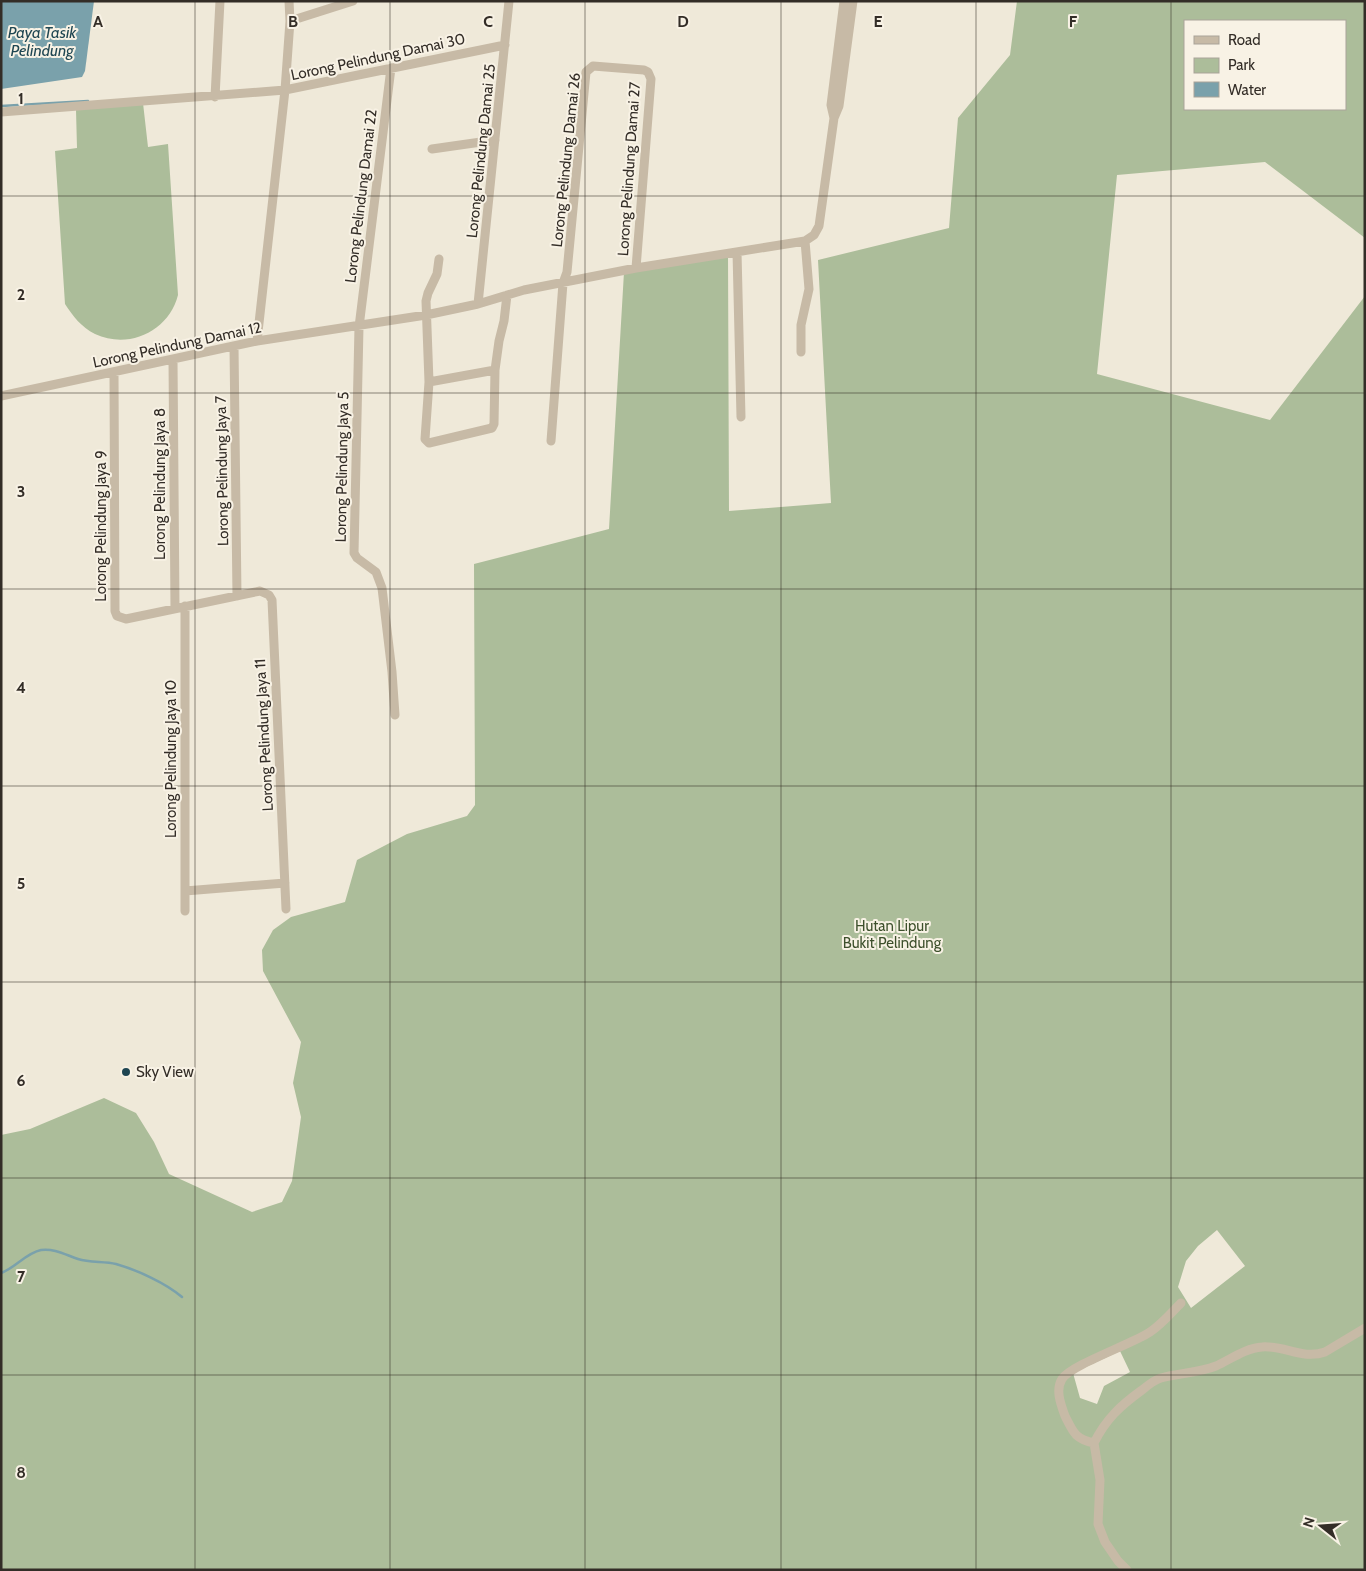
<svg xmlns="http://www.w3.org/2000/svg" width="1366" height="1571" viewBox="0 0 1366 1571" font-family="Cabin,sans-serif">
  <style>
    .green { fill: #acbd9a; fill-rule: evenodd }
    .water { fill: #7aa1ab }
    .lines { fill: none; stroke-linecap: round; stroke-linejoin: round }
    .stream { stroke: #7aa1ab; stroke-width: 2.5 }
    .street { stroke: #c7baa6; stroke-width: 9 }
    .grid { fill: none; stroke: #332d27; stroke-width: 1; stroke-opacity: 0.55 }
    .poi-dot { fill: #1f4652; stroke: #f8f2e5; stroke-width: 2 }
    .labels { text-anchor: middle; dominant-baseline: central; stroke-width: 4; stroke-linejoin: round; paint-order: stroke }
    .street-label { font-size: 15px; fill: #332d27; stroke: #f8f2e5 }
    .park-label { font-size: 15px; fill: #3d502c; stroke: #f8f2e5 }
    .poi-label { font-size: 15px; fill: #332d27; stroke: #f8f2e5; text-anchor: start }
    .water-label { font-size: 16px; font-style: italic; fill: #1f4652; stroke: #f8f2e5 }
    .grid-label { font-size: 16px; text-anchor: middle; font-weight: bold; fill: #332d27; stroke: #f8f2e5; stroke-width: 4; stroke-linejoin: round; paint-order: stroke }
  </style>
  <rect width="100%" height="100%" fill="#efe9d9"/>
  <path class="green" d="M 1017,1 L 1365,1 L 1365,238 L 1265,162 L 1117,175 L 1097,374 L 1270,420 L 1365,296 L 1365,1570 L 1,1570 L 1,1135 L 30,1129 L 104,1098 L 136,1113 L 154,1142 L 169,1174 L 252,1212 L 282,1202 L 292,1181 L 301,1117 L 293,1083 L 301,1042 L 263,971 L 262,950 L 273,930 L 291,917 L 345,902 L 357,860 L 407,834 L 467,816 L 475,805 L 474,564 L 609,529 L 624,272 L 728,255 L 729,511 L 831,503 L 818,260 L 949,228 L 958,118 L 1010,55 ZM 1185,21 L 1345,21 L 1345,109 L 1185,109 ZM 1217,1230 L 1245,1266 L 1191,1308 L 1178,1287 L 1186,1261 L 1198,1246 ZM 1120,1351 L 1130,1372 L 1104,1386 L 1097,1404 L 1080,1398 L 1073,1373 Z
    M 143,103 L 148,147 L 168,144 L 178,295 C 169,331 129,350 95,334 C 81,327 73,316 65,304 L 55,151 L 77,148 L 76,110 Z"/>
  <path class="water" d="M 1,1 L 94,1 L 85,71 L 82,77 L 1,89 Z"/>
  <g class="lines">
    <path class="stream" d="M 1,106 L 88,101
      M 1,1273 C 15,1268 26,1253 41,1250 C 54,1248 66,1255 78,1259 C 90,1263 104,1261 116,1264 C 137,1270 166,1283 182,1297"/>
    <path class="street" d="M 290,21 L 353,1
      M 391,68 L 359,327 L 354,553 L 357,558 L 376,572 L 382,588 L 392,672 L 395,715
      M 215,97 L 220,1
      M 1,112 L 285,90 L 505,45
      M 834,118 L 831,105 L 844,1
      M 432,149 L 495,140
      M 737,252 L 741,417
      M 439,259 L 437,274 L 428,293 L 426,301 L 429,382 L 425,439 L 429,443 L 492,428 L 494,424 L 495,370 L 499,341 L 504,321 L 507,295
      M 478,304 L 509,1
      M 257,341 L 285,90 L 290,21 L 289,1
      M 234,346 L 237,596
      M 801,352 L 801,325 L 809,289 L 805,241
      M 173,360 L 175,608
      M 114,372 L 115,611 L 117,616 L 126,619 L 260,591 L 269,595 L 272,600 L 286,909
      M 429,382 L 495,370
      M 1,396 L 257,341 L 426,315 L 478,304 L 524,290 L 636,268 L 805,241 L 814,235 L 819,226 L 834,118 L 839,106 L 853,1
      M 551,441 L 563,283 L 567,272 L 586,72 L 593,66 L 644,70 L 648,72 L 651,79 L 636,268
      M 185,891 L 285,883
      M 185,911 L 185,606
      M 1094,1443 C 1106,1419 1120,1406 1142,1390 C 1147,1386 1154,1380 1161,1378 C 1180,1373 1198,1373 1216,1366 C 1231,1359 1246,1348 1262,1347 C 1284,1345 1303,1360 1325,1352 L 1365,1328
      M 1127,1570 L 1118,1561 L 1105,1542 L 1098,1524 L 1100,1480 L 1094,1443 C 1075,1439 1073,1432 1065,1416 C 1061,1405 1055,1390 1062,1379 C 1071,1365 1132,1344 1150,1332 C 1162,1324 1171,1313 1181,1303"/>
  </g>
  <path class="grid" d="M 195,1 L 195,1570M 390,1 L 390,1570M 585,1 L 585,1570M 781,1 L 781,1570M 976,1 L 976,1570M 1171,1 L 1171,1570M 1,196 L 1365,196M 1,393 L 1365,393M 1,589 L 1365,589M 1,786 L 1365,786M 1,982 L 1365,982M 1,1178 L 1365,1178M 1,1375 L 1365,1375"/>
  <circle class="poi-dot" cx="126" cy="1072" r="5"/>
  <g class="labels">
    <g class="street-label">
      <text transform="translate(378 57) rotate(-12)">Lorong Pelindung Damai 30</text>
      <text transform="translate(481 151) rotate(-84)">Lorong Pelindung Damai 25</text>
      <text transform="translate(566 160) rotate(-84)">Lorong Pelindung Damai 26</text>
      <text transform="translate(629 169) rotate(-86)">Lorong Pelindung Damai 27</text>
      <text transform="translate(361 196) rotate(-83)">Lorong Pelindung Damai 22</text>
      <text transform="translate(177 345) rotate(-12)">Lorong Pelindung Damai 12</text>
      <text transform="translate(342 467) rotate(-89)">Lorong Pelindung Jaya 5</text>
      <text transform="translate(222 471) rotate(-91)">Lorong Pelindung Jaya 7</text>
      <text transform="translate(160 484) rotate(-90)">Lorong Pelindung Jaya 8</text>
      <text transform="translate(101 526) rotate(-90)">Lorong Pelindung Jaya 9</text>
      <text transform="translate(264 735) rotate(-93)">Lorong Pelindung Jaya 11</text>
      <text transform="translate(171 759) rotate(-90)">Lorong Pelindung Jaya 10</text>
    </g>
    <g class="park-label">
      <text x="892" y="926">Hutan Lipur<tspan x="892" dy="17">Bukit Pelindung</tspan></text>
    </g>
    <g class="poi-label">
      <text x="136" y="1072">Sky View</text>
    </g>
    <g class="water-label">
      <text x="42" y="32">Paya Tasik<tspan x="42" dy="18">Pelindung</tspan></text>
    </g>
  </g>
  <g class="grid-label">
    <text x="98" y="27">A</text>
    <text x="293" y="27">B</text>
    <text x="488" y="27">C</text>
    <text x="683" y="27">D</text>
    <text x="878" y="27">E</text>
    <text x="1073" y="27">F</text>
    <text x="21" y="104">1</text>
    <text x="21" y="300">2</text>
    <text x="21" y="497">3</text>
    <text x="21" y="693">4</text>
    <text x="21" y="889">5</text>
    <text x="21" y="1086">6</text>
    <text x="21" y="1282">7</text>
    <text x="21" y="1478">8</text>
  </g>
  <rect width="1366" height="1571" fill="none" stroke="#332d27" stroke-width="5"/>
  <rect x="1184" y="20" width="162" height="90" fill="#f8f2e5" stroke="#a9a399"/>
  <rect x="1194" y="36" width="25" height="8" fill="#c7baa6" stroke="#a9a399"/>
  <text x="1228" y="45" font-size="15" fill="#332d27">Road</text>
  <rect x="1194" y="58" width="25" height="15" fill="#acbd9a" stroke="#a9a399"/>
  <text x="1228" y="70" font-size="15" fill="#332d27">Park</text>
  <rect x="1194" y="82" width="25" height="15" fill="#7aa1ab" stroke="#a9a399"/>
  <text x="1228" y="95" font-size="15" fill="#332d27">Water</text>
  <g transform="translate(1321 1526) rotate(287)" stroke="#f8f2e5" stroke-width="4" paint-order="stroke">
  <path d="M0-4L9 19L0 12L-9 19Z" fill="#332d27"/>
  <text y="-8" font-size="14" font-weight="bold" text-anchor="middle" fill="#332d27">N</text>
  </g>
</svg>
